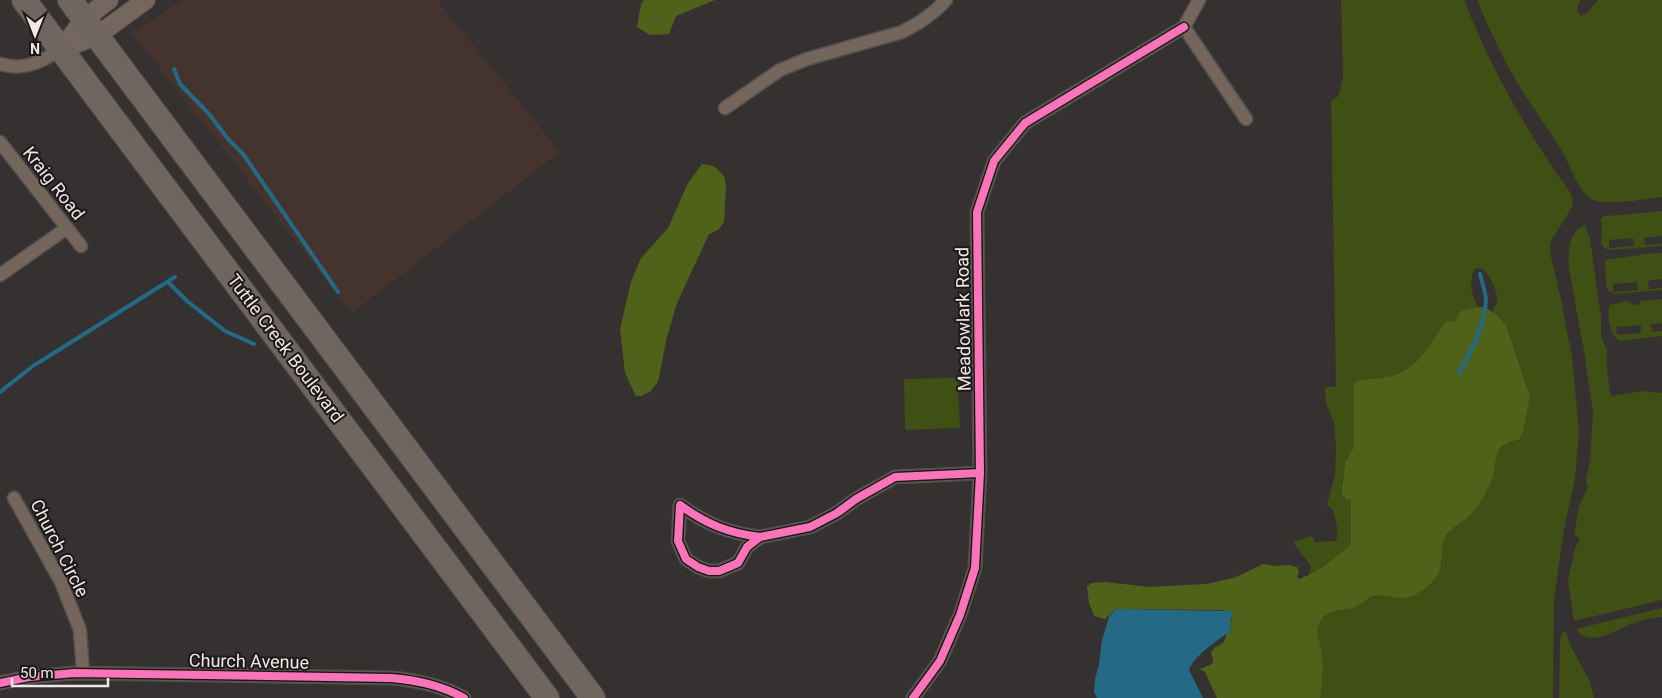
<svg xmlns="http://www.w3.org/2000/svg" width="1662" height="698" viewBox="0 0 1662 698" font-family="Roboto,sans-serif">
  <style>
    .commercial { fill: #45342d }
    .green { fill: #404f13; fill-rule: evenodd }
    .forest { fill: #50621a }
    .water { fill: #246a86 }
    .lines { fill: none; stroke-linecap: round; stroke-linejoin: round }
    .stream { stroke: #246a86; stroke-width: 4 }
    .street-casing { stroke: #524f4e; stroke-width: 15 }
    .secondary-casing { stroke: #524f4e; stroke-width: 20 }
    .highway-casing { stroke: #524f4e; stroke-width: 26 }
    .street { stroke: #75665c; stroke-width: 12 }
    .secondary { stroke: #76675e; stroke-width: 18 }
    .highway { stroke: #70655f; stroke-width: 24 }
    .cycleway-casing { stroke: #1d1918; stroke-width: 11 }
    .cycleway { stroke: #fb73b8; stroke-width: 8 }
    .labels { text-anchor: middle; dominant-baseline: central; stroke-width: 4; stroke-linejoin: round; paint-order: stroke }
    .street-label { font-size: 18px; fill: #eee8e7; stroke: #1d1918 }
  </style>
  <rect width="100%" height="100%" fill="#353130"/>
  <path class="commercial" d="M 183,0 L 437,0 L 560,152 L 352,313 L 132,33 Z"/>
  <path class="green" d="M 1341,0 L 1464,0 C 1491,68 1527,133 1570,192 L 1573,200 L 1572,207 L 1550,243 L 1550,252 L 1560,295 L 1572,357 L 1579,432 L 1575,479 L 1564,529 L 1554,600 L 1553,698 L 1320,698 L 1321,649 L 1316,635 L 1318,625 L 1327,613 L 1360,605 L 1364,601 L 1379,595 L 1442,565 L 1440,556 L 1445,539 L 1455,525 L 1467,518 L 1493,476 L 1494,462 L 1499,450 L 1505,443 L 1519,440 L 1529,402 L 1522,371 L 1507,327 L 1497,315 L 1492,312 C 1494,308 1498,301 1497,296 C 1495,287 1489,273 1481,268 L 1474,269 C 1469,282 1471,294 1478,307 L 1470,309 L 1455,321 L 1445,322 C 1431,344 1417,372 1388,377 C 1377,379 1365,378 1354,383 L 1354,447 L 1345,462 L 1342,481 L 1342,495 L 1347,500 L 1351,497 L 1351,544 L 1337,556 L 1308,576 L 1311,567 C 1307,558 1298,552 1294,542 L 1311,536 L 1313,537 L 1314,542 L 1337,541 L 1337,526 L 1333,510 L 1327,505 L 1335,474 L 1336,447 L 1334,423 L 1326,403 L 1325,387 L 1336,387 L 1331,101 C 1342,97 1339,88 1343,79 Z
    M 1477,0 L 1581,0 L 1578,5 L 1577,11 L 1581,16 L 1586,14 L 1598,0 L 1662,0 L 1662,197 C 1645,199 1604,207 1590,198 C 1577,188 1569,163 1561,149 C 1547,127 1531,105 1517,82 C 1501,56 1489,28 1477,0 Z
    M 1662,211 L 1662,236 L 1644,238 L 1645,245 L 1662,244 L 1662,246 L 1611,250 L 1606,249 L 1601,244 L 1602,224 L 1600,221 L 1603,216 L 1622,215 ZM 1633,238 L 1634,246 L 1609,248 L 1609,240 Z
    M 1585,225 L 1590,239 L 1601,317 L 1601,337 L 1607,350 L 1607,367 L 1610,393 L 1612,396 L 1641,391 L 1662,393 L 1662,600 L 1574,621 L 1568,581 L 1575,548 L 1580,539 L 1575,534 L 1575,530 L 1579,506 L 1588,487 L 1586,480 L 1590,459 L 1593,413 L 1584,351 L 1569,269 C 1568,254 1568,231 1585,225 Z
    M 1662,253 L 1662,279 L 1648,281 L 1649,289 L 1662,288 L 1662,290 L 1616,294 L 1608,291 L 1606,285 L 1605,260 L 1646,254 ZM 1637,282 L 1638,290 L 1613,292 L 1613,284 Z
    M 1662,299 L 1662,323 L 1651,324 L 1652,332 L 1662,331 L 1662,336 L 1621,341 C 1609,336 1607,317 1609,305 L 1627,301 L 1634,305 L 1640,304 L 1639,301 ZM 1641,325 L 1641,333 L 1617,335 L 1616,327 Z
    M 958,378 L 960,428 L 905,430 L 904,379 Z
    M 1662,608 L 1662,617 C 1653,618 1643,619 1634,623 C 1617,629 1590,649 1576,629 Z
    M 1566,631 L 1570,645 L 1590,681 L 1594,698 L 1559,698 L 1560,640 L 1562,633 Z"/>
  <path class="forest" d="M 644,0 L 715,0 L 676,16 L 669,34 L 650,35 L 637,27 L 641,4 Z
    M 702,164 L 714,166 L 724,176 L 726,187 L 724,222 L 718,230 L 709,234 L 677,303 L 667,337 L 658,382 L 650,392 L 641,396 L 636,396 L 625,373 L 620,329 L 631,282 L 641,258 L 668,228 L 688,183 Z
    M 1478,307 L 1485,307 L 1497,315 L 1507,327 L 1530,397 L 1523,430 L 1519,440 C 1495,443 1497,455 1493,475 C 1491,483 1486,492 1482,499 C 1479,505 1473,512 1468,517 C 1460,524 1451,527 1446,537 C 1439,550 1444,562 1438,574 C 1431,587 1414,599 1398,598 C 1390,597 1382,594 1375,596 C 1368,597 1365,602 1359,605 C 1344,614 1326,604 1318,627 C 1315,636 1320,640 1321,649 C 1324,662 1322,684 1320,698 L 1217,698 L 1205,672 L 1202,670 L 1198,670 L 1212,664 L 1213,659 L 1211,653 L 1215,647 C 1222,645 1226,641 1226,634 L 1231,630 L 1230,622 L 1233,617 L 1224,610 L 1116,609 L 1105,619 L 1094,616 L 1089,603 L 1087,587 L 1091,583 L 1105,582 L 1149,587 L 1206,584 L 1234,578 L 1263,564 L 1275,566 L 1289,565 L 1297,567 L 1299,571 L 1297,577 L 1299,579 C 1319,572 1335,557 1351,544 L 1351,498 L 1347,500 L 1342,495 L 1342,488 L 1345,462 L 1354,447 L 1354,382 C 1366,378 1380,379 1392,376 C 1418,369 1431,343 1445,322 L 1455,321 L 1461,311 Z"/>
  <path class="water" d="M 1116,609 L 1231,611 L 1233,613 L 1230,622 L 1231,630 C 1217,642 1197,652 1189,670 L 1203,698 L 1097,698 L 1094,692 L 1095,679 L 1099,664 L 1102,640 L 1109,617 Z"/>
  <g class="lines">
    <path class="stream" d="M 174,69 L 180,84 L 209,114 L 228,139 L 243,154 L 338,292
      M 168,282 L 187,301 L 225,331 L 254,344
      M 1459,373 C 1471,351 1484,327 1486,301 C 1486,292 1482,283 1480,274
      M 0,392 L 33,366 L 175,277"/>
    <g class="street-casing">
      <path id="street" d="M 1199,0 L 1184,27 L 1246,119
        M 0,64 C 24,71 40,62 61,50
        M 725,108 L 780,70 L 807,59 L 902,32 L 920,22 L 936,10 L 946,0
        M 0,142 L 81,246
        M 0,275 L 67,228
        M 14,498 L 61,582 L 80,630 L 83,673
        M 760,537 C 728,533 706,524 680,505 L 678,541 L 686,559 L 698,567 L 709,571 L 719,571 L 738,563 L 747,547 L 760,537 L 810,527 L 837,513 L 856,499 L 895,477 L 980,473
        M 0,683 L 29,677 L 74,673 L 391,678 C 416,680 441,685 464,698
        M 913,698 L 940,661 L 960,615 L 975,568 L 980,473 L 977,212 L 994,161 L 1025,123 L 1184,27"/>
    </g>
    <g class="secondary-casing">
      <path id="secondary" d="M 61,50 L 98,35 L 146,0
        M 61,50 L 84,19 L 109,0"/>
    </g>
    <g class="highway-casing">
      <path id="highway" d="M 24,0 L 547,698
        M 70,0 L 593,698"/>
    </g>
    <use href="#street" class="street"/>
    <use href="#secondary" class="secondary"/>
    <use href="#highway" class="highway"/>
    <g class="cycleway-casing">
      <path id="cycleway" d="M 760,537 C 728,533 706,524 680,505 L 678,541 L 686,559 L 698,567 L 709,571 L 719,571 L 738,563 L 747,547 L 760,537 L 810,527 L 837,513 L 856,499 L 895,477 L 980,473
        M 0,683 L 29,677 L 74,673 L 391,678 C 416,680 441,685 464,698
        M 913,698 L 940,661 L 960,615 L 975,568 L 980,473 L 977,212 L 994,161 L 1025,123 L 1184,27"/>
    </g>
    <use href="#cycleway" class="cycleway"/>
  </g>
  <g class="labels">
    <g class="street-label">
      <text transform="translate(54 183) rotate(52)">Kraig Road</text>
      <text transform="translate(963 319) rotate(-91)">Meadowlark Road</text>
      <text transform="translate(286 348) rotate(53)">Tuttle Creek Boulevard</text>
      <text transform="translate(60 548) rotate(63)">Church Circle</text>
      <text transform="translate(249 661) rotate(1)">Church Avenue</text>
    </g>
  </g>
  <g transform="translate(35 35) rotate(180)" stroke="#1d1918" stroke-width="4" paint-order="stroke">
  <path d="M0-4L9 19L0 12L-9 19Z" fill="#eee8e7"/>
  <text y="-8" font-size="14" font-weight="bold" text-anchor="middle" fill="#eee8e7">N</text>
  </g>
  <path d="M12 678v8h96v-8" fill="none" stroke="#eee8e7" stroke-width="2.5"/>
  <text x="20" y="678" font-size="15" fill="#eee8e7" stroke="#1d1918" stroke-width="4" paint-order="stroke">50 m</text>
</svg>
